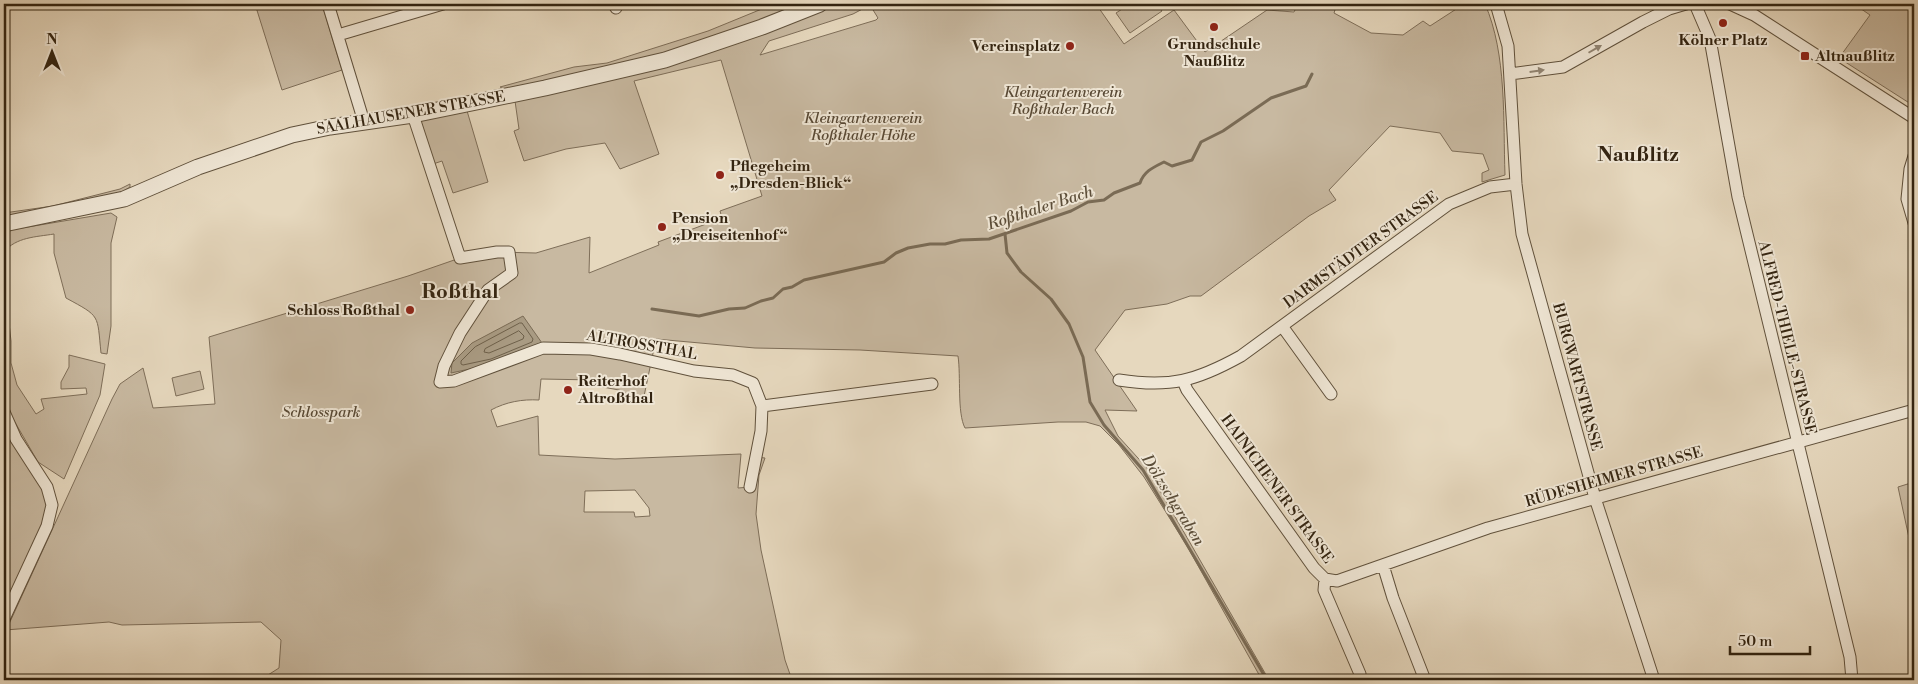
<svg xmlns="http://www.w3.org/2000/svg" width="1918" height="684" viewBox="0 0 1918 684" font-family="'Libre Bodoni',serif">
  <style>
    .green { fill: #c8b9a1; stroke: #7e6e59; fill-rule: evenodd }
    .water { fill: #a99b83; stroke: #7a6b55 }
    .lines { fill: none; stroke-linecap: round; stroke-linejoin: round }
    .shore { stroke: #6e604a; stroke-width: 1 }
    .stream { stroke: #7a6b55; stroke-width: 3 }
    .minor-casing { stroke: #60513c; stroke-width: 13 }
    .tertiary-casing { stroke: #60513c; stroke-width: 17 }
    .minor { stroke: #efe6d5; stroke-width: 11 }
    .tertiary { stroke: #efe6d5; stroke-width: 15 }
    .oneway { fill: #918573 }
    .poi-dot { fill: #8f2418; stroke: #efe6d5; stroke-width: 2 }
    .labels { text-anchor: middle; dominant-baseline: central; stroke-width: 4; stroke-linejoin: round; paint-order: stroke }
    .poi-label { font-size: 15px; font-weight: bold; fill: #332411; stroke: #efe6d5; text-anchor: start }
    .park-label { font-size: 15px; font-style: italic; fill: #584935; stroke: #efe6d5 }
    .street-label { font-size: 15px; fill: #332411; stroke: #efe6d5 }
    .water-label { font-size: 16px; font-style: italic; fill: #5c4e39; stroke: #efe6d5 }
    .district-label { font-size: 20px; font-weight: bold; fill: #332411; stroke: #efe6d5 }
  </style>
  <rect width="100%" height="100%" fill="#e6d8be"/>
  <filter id="stains"><feTurbulence type="fractalNoise" baseFrequency=".004" numOctaves="4"/><feColorMatrix values="0 0 0 0 .2 0 0 0 0 .09 0 0 0 0 .02 0 0 0 .5 -.17"/></filter>
  <radialGradient id="worn" r=".72"><stop offset=".6" stop-color="#630" stop-opacity="0"/><stop offset="1" stop-color="#630" stop-opacity=".3"/></radialGradient>
  <path class="green" d="M 255,4 L 322,4 L 342,70 L 282,90 Z
    M 774,4 L 1096,4 L 1124,44 L 1174,10 L 1205,52 L 1267,10 L 1294,12 L 1298,4 L 1337,4 L 1334,13 L 1371,33 L 1403,35 L 1423,21 L 1430,26 L 1464,4 L 1485,4 C 1507,54 1503,121 1505,175 L 1482,182 L 1482,173 L 1489,170 L 1483,154 L 1452,151 L 1440,133 L 1390,126 L 1329,190 L 1336,200 L 1309,216 L 1201,296 L 1190,296 L 1167,304 L 1125,310 L 1095,350 L 1137,411 L 1105,410 L 1118,436 L 1147,468 L 1269,680 L 1262,680 L 1187,546 L 1144,477 L 1119,445 L 1100,426 L 1086,422 L 1058,422 L 965,428 C 957,413 961,376 958,356 L 860,350 L 755,348 L 656,339 L 643,401 L 619,390 L 597,386 L 595,380 L 541,379 L 539,400 C 522,399 506,402 491,410 L 497,427 L 538,416 L 539,455 L 615,459 L 741,454 L 738,488 L 750,487 L 756,457 L 765,458 L 759,475 L 756,514 L 761,550 L 785,660 L 792,680 L 260,680 L 279,668 L 281,640 L 261,622 L 122,625 L 109,622 L 5,630 L 4,634 L 4,620 L 9,624 L 112,399 L 120,384 L 143,368 L 153,408 L 215,404 L 209,337 L 408,276 L 460,258 L 497,252 L 536,253 L 590,237 L 589,273 L 659,245 L 658,242 L 722,218 L 720,211 L 762,196 L 721,60 L 634,81 L 659,154 L 620,169 L 605,143 L 566,149 L 524,161 L 514,131 L 519,129 L 514,94 L 500,87 L 574,67 L 607,63 L 708,31 ZM 870,5 L 878,18 L 876,20 L 760,55 L 769,41 L 853,14 ZM 635,490 L 649,508 L 650,516 L 635,517 L 634,512 L 584,512 L 585,491 Z
    M 1130,4 L 1157,4 L 1162,11 L 1130,33 L 1116,13 Z
    M 1854,4 L 1914,4 L 1914,106 L 1839,58 L 1870,15 Z
    M 465,104 L 488,182 L 453,193 L 442,161 L 430,165 L 413,115 Z
    M 130,184 L 130,187 L 120,193 L 4,217 L 4,213 L 53,206 L 120,189 Z
    M 111,213 L 117,217 L 111,243 L 111,326 L 107,354 L 101,353 C 97,314 101,317 66,298 L 54,253 L 54,234 C 36,237 16,237 4,252 L 4,231 Z
    M 4,278 L 11,341 L 11,363 L 17,385 L 36,414 L 44,409 L 41,399 L 87,394 L 86,388 L 61,389 L 61,382 L 69,367 L 69,355 L 105,364 L 100,395 L 64,479 L 38,462 L 9,412 L 4,396 Z
    M 200,371 L 204,389 L 176,396 L 172,378 Z
    M 4,412 L 52,499 L 4,619 Z
    M 1914,482 L 1914,561 L 1898,487 Z"/>
  <path class="water" d="M 523,316 L 542,343 L 493,364 L 451,373 L 452,363 L 472,343 Z"/>
  <g class="lines">
    <path class="shore" d="M 520,323 L 522,323 L 533,339 L 532,342 L 491,359 L 463,365 L 461,364 L 461,361 L 475,347 Z
      M 519,331 L 524,336 L 523,339 L 489,353 L 484,352 L 485,349 Z"/>
    <path class="stream" d="M 1005,234 L 1007,253 L 1021,272 L 1051,299 L 1069,324 L 1083,357 L 1090,402 L 1104,425 L 1143,470 L 1267,680
      M 652,309 L 699,316 L 729,309 L 745,308 L 761,301 L 773,298 L 783,289 L 792,287 L 804,280 L 884,262 L 896,253 L 908,248 L 930,244 L 945,244 L 961,240 L 989,239 L 1071,211 L 1088,202 L 1104,200 L 1114,193 L 1140,183 C 1144,171 1154,167 1164,162 L 1172,166 L 1192,160 L 1201,142 L 1223,131 L 1271,98 L 1306,86 L 1312,74"/>
    <g class="minor-casing">
      <path id="minor" d="M 328,4 L 364,122
        M 614,4 L 616,8
        M 1496,4 L 1508,46 L 1516,184 L 1522,234 L 1595,498 L 1654,680
        M 1695,4 L 1710,39 L 1738,197 L 1850,657 L 1852,680
        M 1730,4 L 1754,15 L 1914,118
        M 338,35 L 443,4
        M 1510,74 L 1563,67 L 1643,22 L 1669,9 L 1686,4
        M 413,115 L 460,258 L 497,252 L 509,252 L 512,273 L 488,290 L 460,333 L 444,366 L 440,382 L 454,381 L 543,348 L 591,349 L 620,354 L 694,371 L 733,375 L 753,383 L 762,406 L 761,431 L 750,487
        M 1914,156 L 1910,169 L 1907,199 L 1914,223
        M 1282,326 L 1331,394
        M 1119,380 C 1170,388 1196,381 1241,356 L 1449,204 L 1490,187 L 1516,184
        M 1183,381 L 1187,390 L 1314,568 L 1325,579 L 1324,590 L 1360,674
        M 762,406 L 932,384
        M 4,412 L 16,439 L 47,487 L 52,505 L 47,526 L 4,619
        M 1383,565 L 1393,598 L 1425,680
        M 1325,579 L 1337,581 L 1488,528 L 1914,410"/>
    </g>
    <g class="tertiary-casing">
      <path id="tertiary" d="M 4,224 L 124,199 L 198,167 L 292,135 L 330,127 L 413,115 L 545,88 L 665,60 L 762,27 L 820,4"/>
    </g>
    <use href="#minor" class="minor"/>
    <use href="#tertiary" class="tertiary"/>
  </g>
  <defs><path id="oneway-solid" d="M-6-.8H1V-3.2L6.5 0L1 3.2V.8H-6Z" transform="scale(1.25)"/></defs>
  <g class="oneway">
    <use href="#oneway-solid" transform="translate(1595 49) rotate(-30)"/>
    <use href="#oneway-solid" transform="translate(1537 71) rotate(-8)"/>
  </g>
  <g class="poi-dot">
    <circle cx="1723" cy="23" r="5"/>
    <circle cx="1214" cy="27" r="5"/>
    <circle cx="1070" cy="46" r="5"/>
    <rect x="1800" y="51" width="10" height="10" rx="2.5"/>
    <circle cx="720" cy="175" r="5"/>
    <circle cx="662" cy="227" r="5"/>
    <circle cx="410" cy="310" r="5"/>
    <circle cx="568" cy="390" r="5"/>
  </g>
  <g class="labels">
    <g class="poi-label">
      <text x="1723" y="40" text-anchor="middle">Kölner Platz</text>
      <text x="1214" y="44" text-anchor="middle">Grundschule<tspan x="1214" dy="17">Naußlitz</tspan></text>
      <text x="1060" y="46" text-anchor="end">Vereinsplatz</text>
      <text x="1815" y="56">Altnaußlitz</text>
      <text x="730" y="166">Pflegeheim<tspan x="730" dy="17">„Dresden-Blick“</tspan></text>
      <text x="672" y="218">Pension<tspan x="672" dy="17">„Dreiseitenhof“</tspan></text>
      <text x="400" y="310" text-anchor="end">Schloss Roßthal</text>
      <text x="578" y="381">Reiterhof<tspan x="578" dy="17">Altroßthal</tspan></text>
    </g>
    <g class="park-label">
      <text x="1063" y="92">Kleingartenverein<tspan x="1063" dy="17">Roßthaler Bach</tspan></text>
      <text x="863" y="118">Kleingartenverein<tspan x="863" dy="17">Roßthaler Höhe</tspan></text>
      <text x="321" y="412">Schlosspark</text>
    </g>
    <g class="street-label">
      <text transform="translate(411 113) rotate(-10)">SAALHAUSENER STRASSE</text>
      <text transform="translate(1361 250) rotate(-36)">DARMSTÄDTER STRASSE</text>
      <text transform="translate(1787 338) rotate(76)">ALFRED-THIELE-STRASSE</text>
      <text transform="translate(642 345) rotate(10)">ALTROSSTHAL</text>
      <text transform="translate(1577 377) rotate(75)">BURGWARTSTRASSE</text>
      <text transform="translate(1614 477) rotate(-16)">RÜDESHEIMER STRASSE</text>
      <text transform="translate(1277 489) rotate(54)">HAINICHENER STRASSE</text>
    </g>
    <g class="water-label">
      <text transform="translate(1040 208) rotate(-18)">Roßthaler Bach</text>
      <text transform="translate(1173 500) rotate(58)">Dölzschgraben</text>
    </g>
    <g class="district-label">
      <text x="1638" y="155">Naußlitz</text>
      <text x="460" y="292">Roßthal</text>
    </g>
  </g>
  <rect width="1918" height="684" fill="none" stroke="#e6d8be" stroke-width="20"/>
  <rect x="5" y="5" width="1908" height="674" fill="none" stroke="#332411" stroke-width="2.5"/>
  <rect x="10" y="10" width="1898" height="664" fill="none" stroke="#332411"/>
  <g transform="translate(52 52)" stroke="#efe6d5" stroke-width="4" paint-order="stroke">
  <path d="M0-4L9 19L0 12L-9 19Z" fill="#332411"/>
  <text y="-8" font-size="14" font-weight="bold" text-anchor="middle" fill="#332411">N</text>
  </g>
  <path d="M1730 646v8h80v-8" fill="none" stroke="#332411" stroke-width="2.5"/>
  <text x="1738" y="646" font-size="15" fill="#332411" stroke="#efe6d5" stroke-width="4" paint-order="stroke">50 m</text>
  <rect width="100%" height="100%" filter="url(#stains)"/>
  <rect width="100%" height="100%" fill="url(#worn)"/>
</svg>
